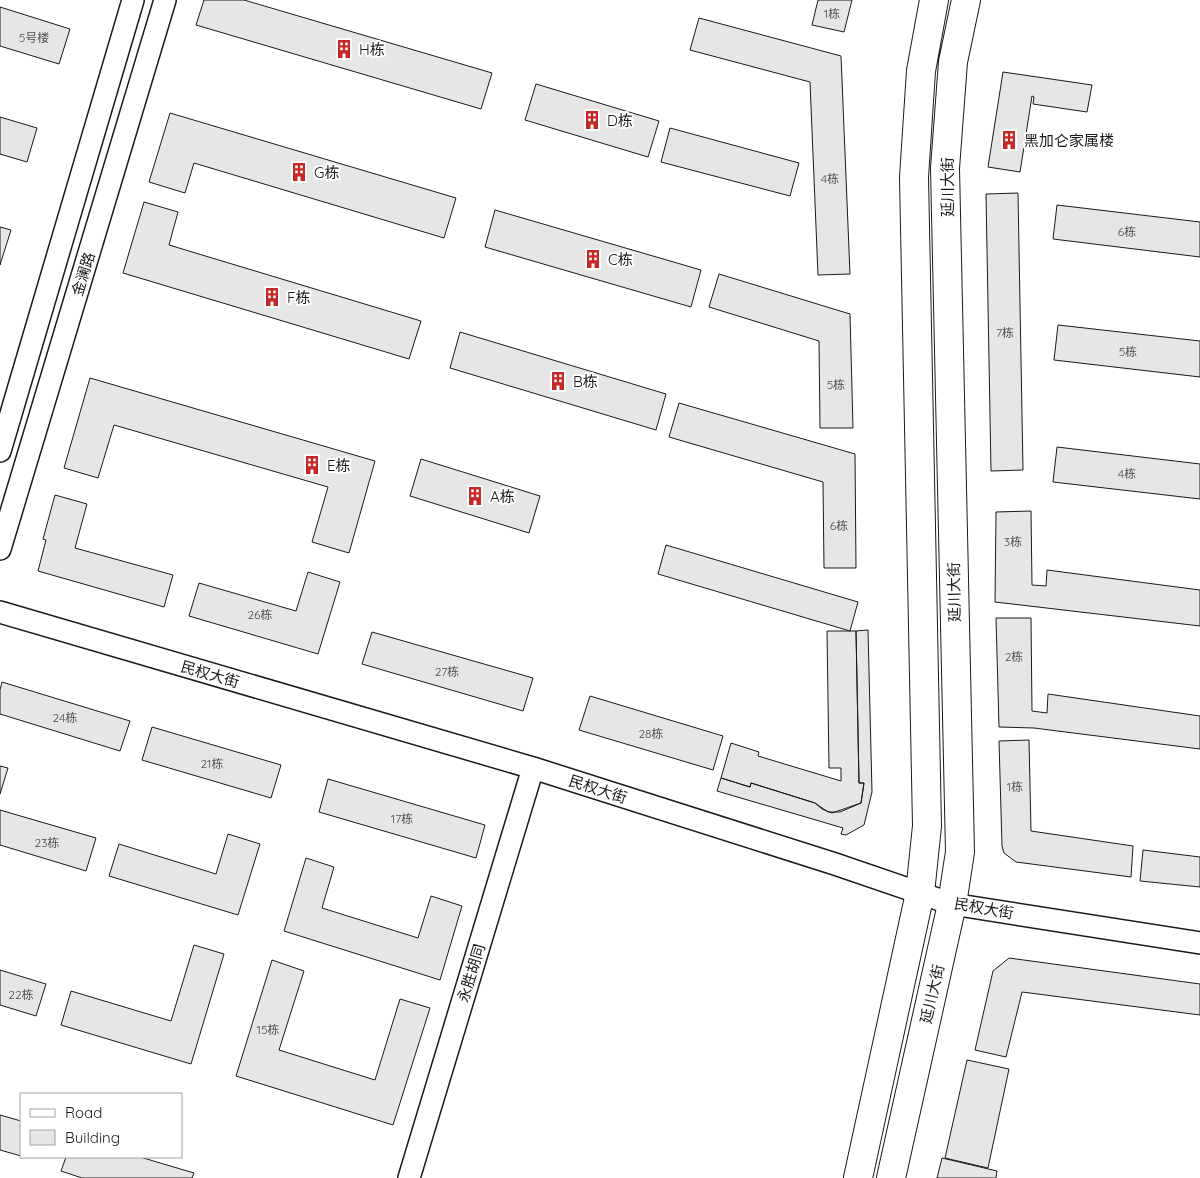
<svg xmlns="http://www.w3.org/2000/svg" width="1200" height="1178" viewBox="0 0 1200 1178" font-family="Quicksand,'Noto Sans SC',sans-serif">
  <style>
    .building { fill: #e6e6e6; stroke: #1a1a1a }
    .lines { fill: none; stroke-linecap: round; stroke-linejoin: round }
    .minor-casing { stroke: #1a1a1a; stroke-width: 24 }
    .major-casing { stroke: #1a1a1a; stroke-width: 30 }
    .minor { stroke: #fff; stroke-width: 21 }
    .major { stroke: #fff; stroke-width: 28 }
    .labels { text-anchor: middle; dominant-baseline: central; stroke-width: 4; stroke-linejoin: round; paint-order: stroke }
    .number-label { font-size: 12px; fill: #4d4d4d }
    .poi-label { font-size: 15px; fill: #1a1a1a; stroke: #fff; text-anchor: start }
    .street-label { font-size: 15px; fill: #1a1a1a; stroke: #fff }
  </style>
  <rect width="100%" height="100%" fill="#fff"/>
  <path class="building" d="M 204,0 L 244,0 L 492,73 L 481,109 L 196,25 Z
    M 818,0 L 852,0 L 844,32 L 812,25 Z
    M 0,7 L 70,29 L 59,64 L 0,46 Z
    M 699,18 L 841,56 L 850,274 L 818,275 L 810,82 L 690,50 Z
    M 1003,72 L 1092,85 L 1087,112 L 1033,104 L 1034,97 L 1032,96 L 1020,172 L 988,167 Z
    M 536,84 L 659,121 L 648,157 L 525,120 Z
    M 170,113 L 456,198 L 444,238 L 194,163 L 185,193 L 149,182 Z
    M 0,117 L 37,128 L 27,162 L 0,154 Z
    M 670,128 L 799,163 L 790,196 L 661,162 Z
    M 1018,193 L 1023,470 L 991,471 L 986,194 Z
    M 144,202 L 178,212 L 169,245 L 421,321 L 409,359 L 123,273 Z
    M 1057,205 L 1200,222 L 1200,257 L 1053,239 Z
    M 495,210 L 701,270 L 691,307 L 485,247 Z
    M 0,227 L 11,230 L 0,265 Z
    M 719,274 L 850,314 L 853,428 L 820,428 L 819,341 L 709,307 Z
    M 1058,325 L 1200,341 L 1200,377 L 1054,360 Z
    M 460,332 L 666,394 L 656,430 L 450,368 Z
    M 90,378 L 375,461 L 349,553 L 312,542 L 328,487 L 114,425 L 98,478 L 64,468 Z
    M 679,403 L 855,454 L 856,568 L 824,568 L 823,482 L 669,437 Z
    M 1057,447 L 1200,464 L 1200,499 L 1053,482 Z
    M 421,459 L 540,496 L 529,533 L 410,496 Z
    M 55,495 L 87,504 L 75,548 L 173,575 L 164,607 L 38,571 L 46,540 L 43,539 Z
    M 1031,511 L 1032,585 L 1046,586 L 1047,570 L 1200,590 L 1200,626 L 995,602 L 996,512 Z
    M 666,545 L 858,602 L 850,631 L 658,574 Z
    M 308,572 L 340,582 L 318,654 L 189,616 L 199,583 L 296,611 Z
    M 996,618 L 1031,618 L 1032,711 L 1047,713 L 1048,694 L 1200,716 L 1200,749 L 1034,728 L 999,727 Z
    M 868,630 L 872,792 L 864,825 L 846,835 L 841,834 L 843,828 L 717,791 L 721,778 L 750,787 L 751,783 L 815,803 L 828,812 L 840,812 L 861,803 L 864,783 L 859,783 L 856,631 Z
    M 827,631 L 856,631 L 859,783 L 864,783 L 861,803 L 832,813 L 822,809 L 815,803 L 751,783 L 750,787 L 721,778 L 731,743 L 759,752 L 758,756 L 841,781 L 841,768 L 829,768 Z
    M 372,632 L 533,678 L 523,711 L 362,664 Z
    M 2,682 L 130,721 L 120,751 L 0,714 L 0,690 Z
    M 590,696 L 723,736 L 713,770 L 579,730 Z
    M 152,727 L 281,765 L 271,798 L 142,760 Z
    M 1029,740 L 1031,831 L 1133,846 L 1131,877 L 1016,862 L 1004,853 L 1002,846 L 999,741 Z
    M 0,766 L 8,768 L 0,794 Z
    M 328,779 L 485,825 L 476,858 L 319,812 Z
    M 0,810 L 96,838 L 86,871 L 0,845 Z
    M 228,834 L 260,844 L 238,915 L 109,876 L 119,844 L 216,874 Z
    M 1143,850 L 1200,857 L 1200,887 L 1140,881 Z
    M 306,858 L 334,867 L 322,908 L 418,938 L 431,896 L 462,906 L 440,980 L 284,931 Z
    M 194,945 L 224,954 L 191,1064 L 61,1025 L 71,991 L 171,1021 Z
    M 1009,958 L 1200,984 L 1200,1015 L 1022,992 L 1006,1057 L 975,1050 L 993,971 Z
    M 272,960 L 304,971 L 279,1050 L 375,1080 L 400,999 L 430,1008 L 393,1125 L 236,1076 Z
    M 0,970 L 46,984 L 36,1016 L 0,1005 Z
    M 967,1060 L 1009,1069 L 988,1168 L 945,1158 Z
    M 0,1115 L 21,1121 L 21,1156 L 0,1150 Z
    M 66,1157 L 140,1157 L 194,1173 L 192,1178 L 82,1178 L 61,1171 Z
    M 942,1158 L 997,1171 L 996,1178 L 937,1178 Z"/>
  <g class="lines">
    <g class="minor-casing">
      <path id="minor" d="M 0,451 L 133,0
        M 0,549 L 165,0
        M 0,612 L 533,768 L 835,864 L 952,904 L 1200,943
        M 409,1178 L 533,768"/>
    </g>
    <g class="major-casing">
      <path id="major" d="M 858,1178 L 920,893 L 927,826 L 914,177 L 921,71 L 934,0
        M 891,1178 L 952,904 L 960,852 L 945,168 L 953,62 L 966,0"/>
    </g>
    <use href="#minor" class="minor"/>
    <use href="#major" class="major"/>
  </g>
  <defs>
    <g id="building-bare" transform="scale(1.5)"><path d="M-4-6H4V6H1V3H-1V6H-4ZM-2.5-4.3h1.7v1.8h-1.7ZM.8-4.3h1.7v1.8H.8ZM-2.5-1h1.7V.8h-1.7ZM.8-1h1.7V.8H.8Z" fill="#c62828" stroke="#fff" stroke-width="2.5" paint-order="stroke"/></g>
  </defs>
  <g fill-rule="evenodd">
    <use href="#building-bare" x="344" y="49"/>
    <use href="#building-bare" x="592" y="120"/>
    <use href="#building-bare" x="1009" y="140"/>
    <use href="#building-bare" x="299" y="172"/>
    <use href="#building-bare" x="593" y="259"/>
    <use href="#building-bare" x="272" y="297"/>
    <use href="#building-bare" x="558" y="381"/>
    <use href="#building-bare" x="312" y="465"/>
    <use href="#building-bare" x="475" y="496"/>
  </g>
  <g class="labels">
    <g class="number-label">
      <text x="832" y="13">1栋</text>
      <text x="34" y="37">5号楼</text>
      <text x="830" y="178">4栋</text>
      <text x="1127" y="231">6栋</text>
      <text x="1005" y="332">7栋</text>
      <text x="1128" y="351">5栋</text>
      <text x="836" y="384">5栋</text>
      <text x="1127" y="473">4栋</text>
      <text x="839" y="525">6栋</text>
      <text x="1013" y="541">3栋</text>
      <text x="260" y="614">26栋</text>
      <text x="1014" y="656">2栋</text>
      <text x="447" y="671">27栋</text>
      <text x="65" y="717">24栋</text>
      <text x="651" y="733">28栋</text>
      <text x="212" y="763">21栋</text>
      <text x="1015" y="786">1栋</text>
      <text x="402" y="818">17栋</text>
      <text x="47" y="842">23栋</text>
      <text x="21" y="994">22栋</text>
      <text x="268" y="1029">15栋</text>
    </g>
    <g class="poi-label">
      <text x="359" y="49">H栋</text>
      <text x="607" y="120">D栋</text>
      <text x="1024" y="140">黑加仑家属楼</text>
      <text x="314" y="172">G栋</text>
      <text x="608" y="259">C栋</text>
      <text x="287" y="297">F栋</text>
      <text x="573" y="381">B栋</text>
      <text x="327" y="465">E栋</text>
      <text x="490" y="496">A栋</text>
    </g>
    <g class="street-label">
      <text transform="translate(947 187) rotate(-90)">延川大街</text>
      <text transform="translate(83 274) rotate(-73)">金澜路</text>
      <text transform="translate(954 592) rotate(-91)">延川大街</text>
      <text transform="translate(210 674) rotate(16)">民权大街</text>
      <text transform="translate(598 789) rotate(18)">民权大街</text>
      <text transform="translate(984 908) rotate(10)">民权大街</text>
      <text transform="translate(471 973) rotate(-73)">永胜胡同</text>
      <text transform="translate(932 994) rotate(-77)">延川大街</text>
    </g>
  </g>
  <rect x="20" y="1093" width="162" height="65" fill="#ffffff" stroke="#a3a3a3"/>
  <rect x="30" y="1109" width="25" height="8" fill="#ffffff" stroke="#a3a3a3"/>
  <text x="65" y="1118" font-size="15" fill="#1a1a1a">Road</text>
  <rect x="30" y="1130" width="25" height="15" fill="#e6e6e6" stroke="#a3a3a3"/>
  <text x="65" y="1143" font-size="15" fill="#1a1a1a">Building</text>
</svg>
